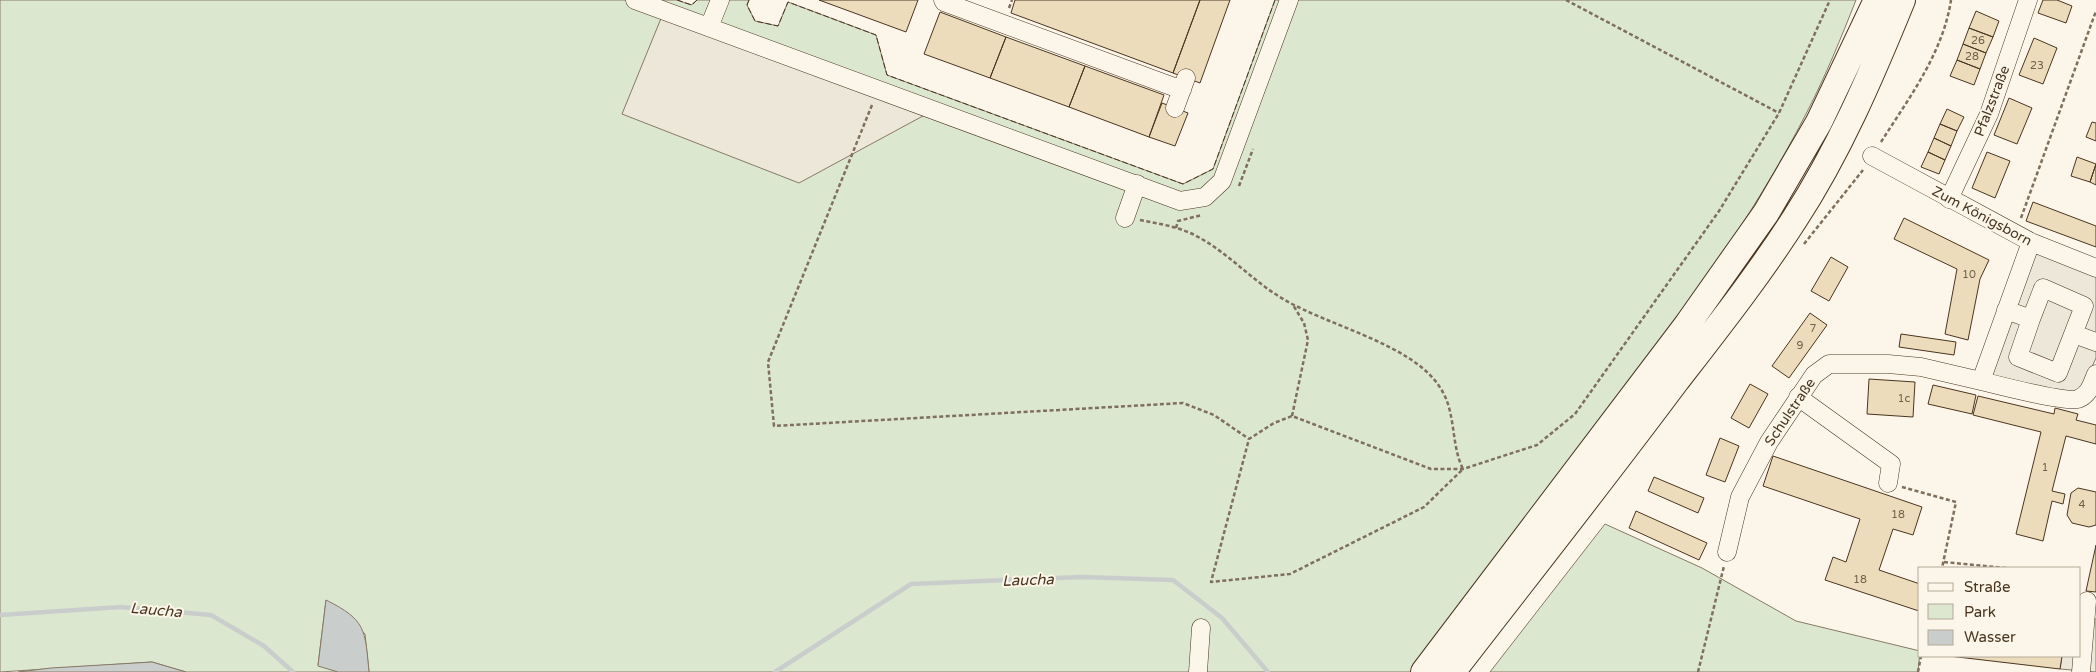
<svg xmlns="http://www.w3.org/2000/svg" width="2096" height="672" viewBox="0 0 2096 672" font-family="'Varela Round',sans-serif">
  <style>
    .green { fill: #dce7d0; stroke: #887966 }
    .parking { fill: #ede7d9; stroke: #887966 }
    .water { fill: #c9cecd; stroke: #887966 }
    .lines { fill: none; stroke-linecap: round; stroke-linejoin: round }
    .stream { stroke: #c9cecd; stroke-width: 4.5 }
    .building { fill: #ecdcbc; stroke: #4a3520 }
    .minor-casing { stroke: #4a3520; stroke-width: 19 }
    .highway-casing { stroke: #4a3520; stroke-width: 28 }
    .path { stroke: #7f6f5c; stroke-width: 2.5; stroke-dasharray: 4 2.5; stroke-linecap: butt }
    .minor { stroke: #fbf6e9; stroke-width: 18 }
    .highway { stroke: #fbf6e9; stroke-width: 26 }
    .fence { stroke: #4a3520; stroke-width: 1; stroke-dasharray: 6 2.5; stroke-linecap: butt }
    .labels { text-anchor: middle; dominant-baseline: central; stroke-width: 4; stroke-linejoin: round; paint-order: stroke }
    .number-label { font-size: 11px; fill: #725f47 }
    .street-label { font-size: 14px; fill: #4a3520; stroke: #fbf6e9 }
    .water-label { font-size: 15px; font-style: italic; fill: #4a3520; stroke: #fbf6e9 }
  </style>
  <rect width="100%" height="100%" fill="#fbf6e9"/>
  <path class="green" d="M 0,0 L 677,0 L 691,5 L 697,0 L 749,0 L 747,5 L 755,21 L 778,26 L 788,2 L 876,35 L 887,75 L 1183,184 L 1213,169 L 1275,0 L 1856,0 C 1841,38 1826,75 1807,112 C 1751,222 1675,323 1601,421 C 1548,491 1496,561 1443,631 L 1410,672 L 369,672 L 365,634 L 326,600 L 318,665 L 338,672 L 186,672 L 152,662 L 0,672 Z
    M 1605,524 L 1702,568 L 1796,621 L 1920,651 L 1918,672 L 1490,672 Z"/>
  <path class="parking" d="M 664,11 L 934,110 L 799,183 L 622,114 Z
    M 2031,242 L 2096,268 L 2096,358 L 2077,400 L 1981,381 Z
    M 2086,616 L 2096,619 L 2096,672 L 2060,669 L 2062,656 L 2080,656 Z"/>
  <path class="water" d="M 326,600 C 366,620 365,629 369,672 L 338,672 L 318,666 Z
    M 152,662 L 186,672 L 18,672 L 51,668 Z"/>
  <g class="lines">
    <path class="stream" d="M 0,615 L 121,607 L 211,615 L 264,646 L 293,672
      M 775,672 L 911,584 L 1081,577 L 1173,580 L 1222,618 L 1268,672"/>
  </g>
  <path class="building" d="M 819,0 L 918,0 L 906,32 Z
    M 1015,0 L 1200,0 L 1173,73 L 1011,13 Z
    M 1200,0 L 1230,0 L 1200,83 L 1173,73 Z
    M 2043,0 L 2057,0 L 2072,6 L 2066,23 L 2038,13 Z
    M 1976,11 L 1999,21 L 1993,37 L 1969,28 Z
    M 940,12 L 1006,37 L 990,78 L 924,54 Z
    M 1969,28 L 1993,37 L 1986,53 L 1963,44 Z
    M 1006,37 L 1085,66 L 1069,107 L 990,78 Z
    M 2034,38 L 2057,48 L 2043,84 L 2019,75 Z
    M 1963,44 L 1986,53 L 1980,69 L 1957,60 Z
    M 1957,60 L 1980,69 L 1974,85 L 1950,76 Z
    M 1085,66 L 1164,95 L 1149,137 L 1069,107 Z
    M 2009,98 L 2032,108 L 2017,144 L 1994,135 Z
    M 1162,103 L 1188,113 L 1175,146 L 1149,137 Z
    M 1947,109 L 1964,117 L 1957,131 L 1940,124 Z
    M 2092,122 L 2096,123 L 2096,141 L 2086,137 Z
    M 1940,124 L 1957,131 L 1951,146 L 1934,138 Z
    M 1934,138 L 1951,146 L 1945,160 L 1928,152 Z
    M 1928,152 L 1945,160 L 1939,174 L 1921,167 Z
    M 1987,152 L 2010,161 L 1995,198 L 1972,188 Z
    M 2077,157 L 2096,164 L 2090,182 L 2071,176 Z
    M 2096,164 L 2096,185 L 2090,182 Z
    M 2033,202 L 2096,226 L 2096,247 L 2026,221 Z
    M 1904,218 L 1989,260 L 1980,279 L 1968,340 L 1945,334 L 1957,269 L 1894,239 Z
    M 1831,257 L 1848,267 L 1829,301 L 1811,291 Z
    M 1810,313 L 1827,325 L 1789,378 L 1772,366 Z
    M 1901,334 L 1956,342 L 1954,355 L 1899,347 Z
    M 1869,379 L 1915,382 L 1913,417 L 1867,414 Z
    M 1750,384 L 1768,394 L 1749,428 L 1731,418 Z
    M 1933,385 L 1976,395 L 1972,414 L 1928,404 Z
    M 1978,396 L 2054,414 L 2055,408 L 2078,414 L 2076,420 L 2096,425 L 2096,444 L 2066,436 L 2052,491 L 2065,494 L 2063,504 L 2052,501 L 2043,541 L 2016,534 L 2041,432 L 1973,415 Z
    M 1720,438 L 1739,446 L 1725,482 L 1706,475 Z
    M 1773,456 L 1922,507 L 1913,535 L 1893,529 L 1879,570 L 1920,584 L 1919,611 L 1825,580 L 1833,557 L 1846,562 L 1860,519 L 1763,486 Z
    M 1654,477 L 1704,498 L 1698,513 L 1648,491 Z
    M 2078,488 L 2096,492 L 2096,525 L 2089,527 L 2072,523 L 2067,515 L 2071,493 Z
    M 1636,511 L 1707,543 L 1699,560 L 1629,528 Z
    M 2096,545 L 2096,592 L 2086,591 Z
    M 1949,656 L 2062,656 L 2060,669 Z"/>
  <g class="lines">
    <g class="minor-casing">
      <path id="minor" d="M 635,0 L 1180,201 L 1205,197 L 1222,181 L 1289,0
        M 943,0 L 944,2 L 1182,90
        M 709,27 L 720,0
        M 1175,108 L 1186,78
        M 1872,156 L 2031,242 L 2096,268
        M 1949,199 L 1989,114 L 2028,0
        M 1125,218 L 1137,184
        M 2031,242 L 1981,381 C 1997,385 2066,403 2078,399 C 2089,395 2092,384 2096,374
        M 2006,310 L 2031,319 L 2043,288 L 2084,306 L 2058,373 L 2018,357 L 2031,319
        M 2074,334 L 2096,342
        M 1798,397 L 1891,464 L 1888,483
        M 1727,552 L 1740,497 L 1769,442 L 1814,375 L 1829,364 L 1888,364 L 1921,367 L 1981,381
        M 1198,672 L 1201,628
        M 2081,672 L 2087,601"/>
    </g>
    <g class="highway-casing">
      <path id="highway" d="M 1424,672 L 1687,325 L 1766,213 L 1819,122 L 1877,0
        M 1452,672 C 1527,575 1603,479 1676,381 C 1717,328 1758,276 1794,220 C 1839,151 1871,76 1902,0"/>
    </g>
    <path class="path" d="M 1566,0 L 1779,113
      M 1009,8 L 1012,0
      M 872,105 L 768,362 L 774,426 L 1183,403 L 1214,415 L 1249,439
      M 1881,142 C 1909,98 1943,53 1951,0
      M 1239,186 L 1253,149
      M 2021,218 L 2096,11
      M 1140,220 C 1156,223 1173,226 1188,232 C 1225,248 1251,281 1285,300 C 1329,326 1411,344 1439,386 C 1457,411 1450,443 1463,469 L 1424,507 L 1290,574 L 1211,582 L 1249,439 L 1274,423 L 1292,416 L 1431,469 L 1463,469 L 1537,445 L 1575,414 L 1719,211 L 1779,113 L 1830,0
      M 1176,228 L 1178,221 L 1202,215
      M 1804,244 L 1863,170
      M 1292,416 L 1308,340 L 1304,323 L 1293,305
      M 1902,487 L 1956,502 L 1942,568
      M 1944,562 L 2006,568
      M 1698,672 L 1724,566
      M 1918,672 L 1921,656"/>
    <use href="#minor" class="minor"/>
    <use href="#highway" class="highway"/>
    <path class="fence" d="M 677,0 L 692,5 L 697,0
      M 749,0 L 747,5 L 755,21 L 778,26 L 788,2 L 876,35 L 887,75 L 1183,184 L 1213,169 L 1275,0"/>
  </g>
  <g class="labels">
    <g class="number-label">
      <text x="1978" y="40">26</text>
      <text x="1972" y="56">28</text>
      <text x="2037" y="65">23</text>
      <text x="1969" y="274">10</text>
      <text x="1813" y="328">7</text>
      <text x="1800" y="345">9</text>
      <text x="1904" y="398">1c</text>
      <text x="2045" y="467">1</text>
      <text x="2082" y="504">4</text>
      <text x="1898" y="514">18</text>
      <text x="1860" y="579">18</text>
    </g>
    <g class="street-label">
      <text transform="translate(1992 101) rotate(-69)">Pfalzstraße</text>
      <text transform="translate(1982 216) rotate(28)">Zum Königsborn</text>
      <text transform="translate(1790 412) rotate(-56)">Schulstraße</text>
    </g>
    <g class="water-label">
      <text transform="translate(1028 580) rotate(-2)">Laucha</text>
      <text transform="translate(156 610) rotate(5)">Laucha</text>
    </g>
  </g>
  <rect x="1918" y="567" width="162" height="90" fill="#fbf6e9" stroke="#b4a999"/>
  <rect x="1928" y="583" width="25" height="8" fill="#fbf6e9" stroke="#b4a999"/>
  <text x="1964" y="592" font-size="15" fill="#4a3520">Straße</text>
  <rect x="1928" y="604" width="25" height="15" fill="#dce7d0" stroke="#b4a999"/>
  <text x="1964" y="617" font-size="15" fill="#4a3520">Park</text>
  <rect x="1928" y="630" width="25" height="15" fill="#c9cecd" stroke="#b4a999"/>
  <text x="1964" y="642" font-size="15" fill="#4a3520">Wasser</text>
</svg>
